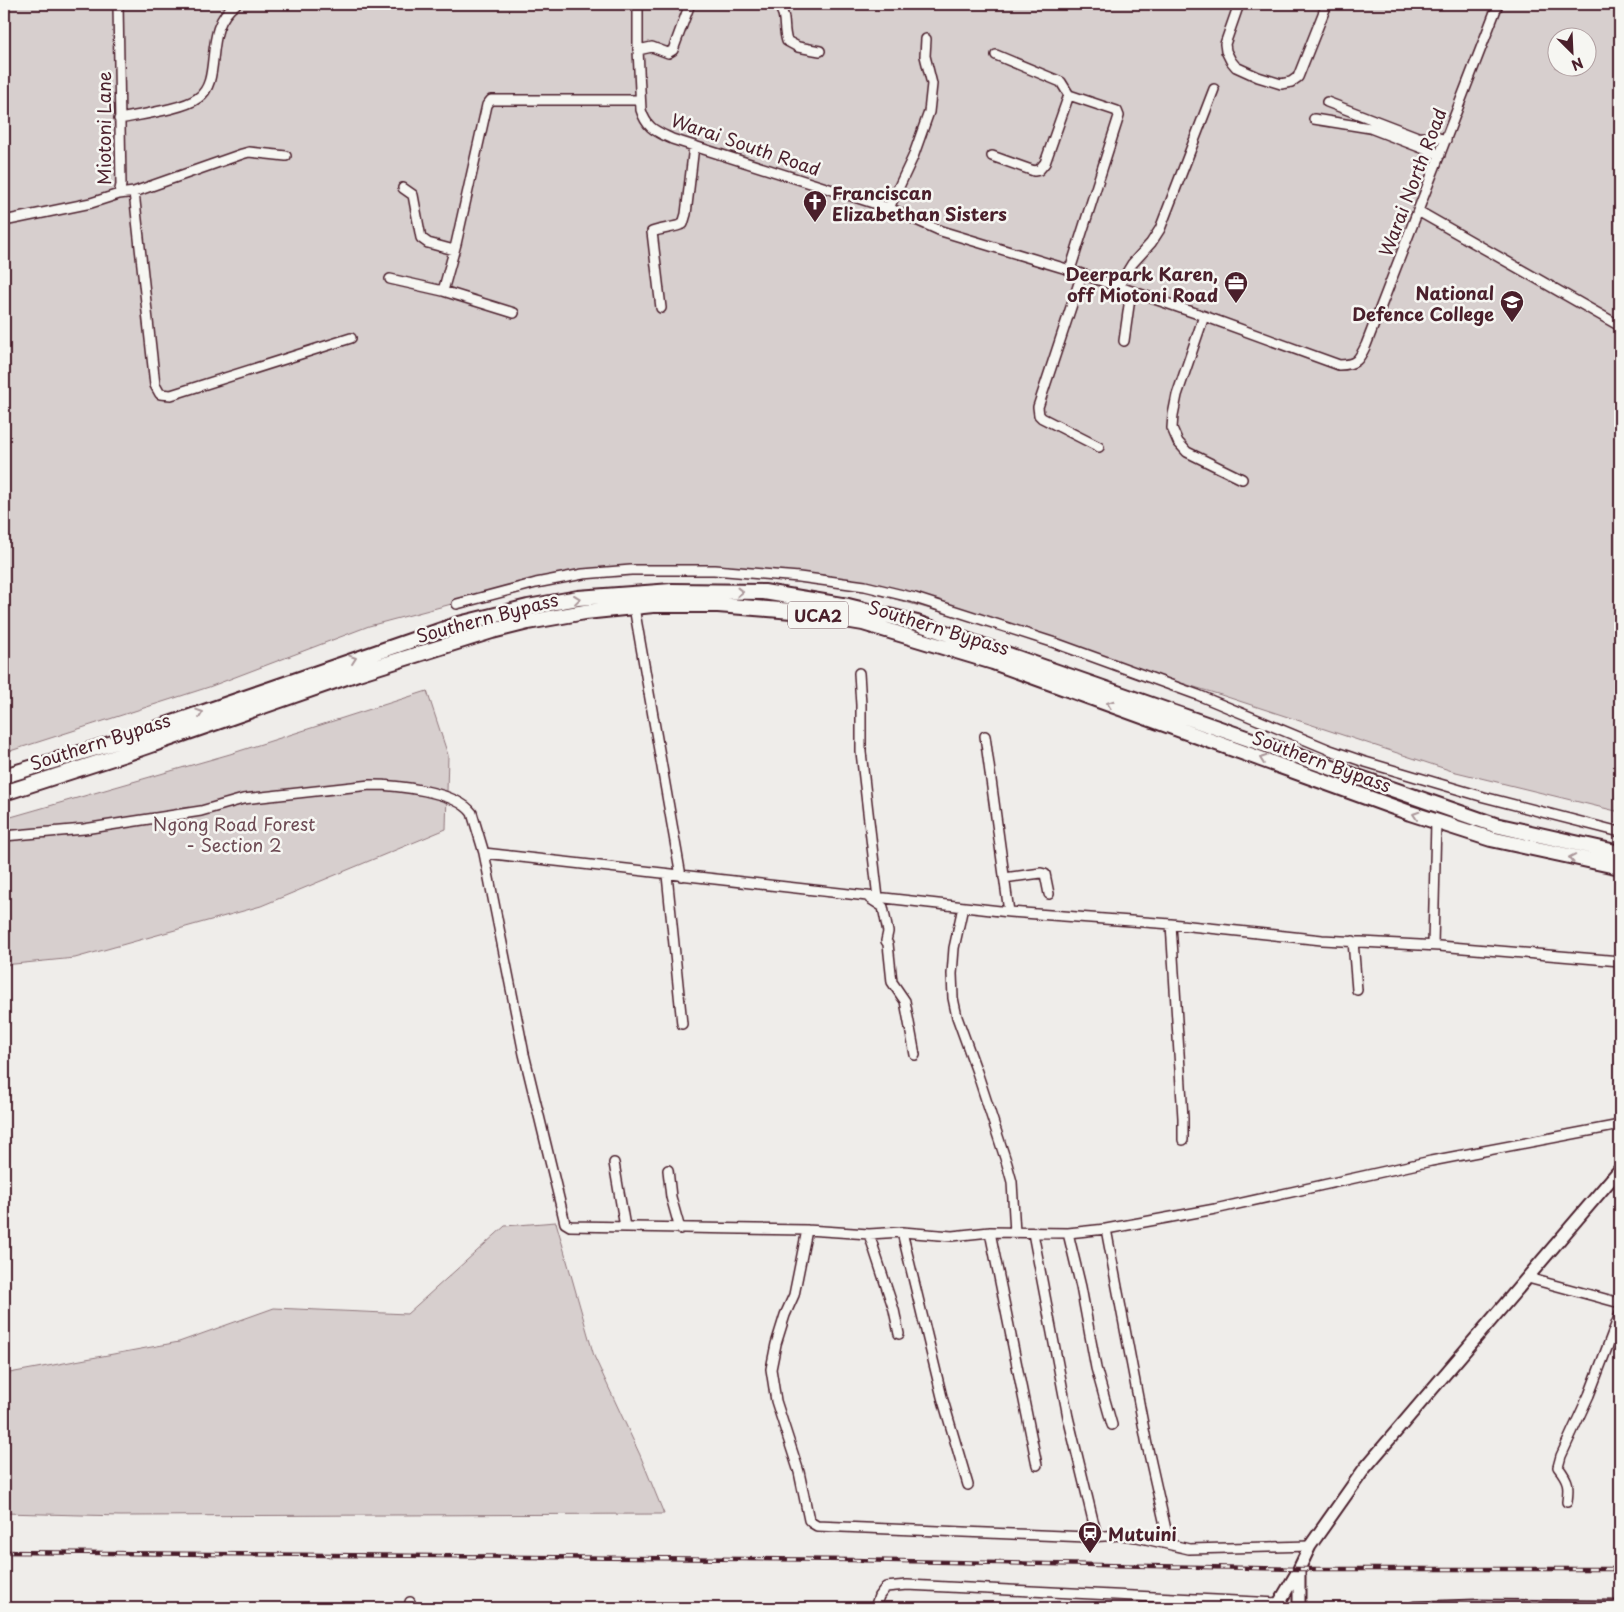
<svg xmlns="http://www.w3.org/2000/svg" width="1624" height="1612" viewBox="0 0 1624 1612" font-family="'Playpen Sans',sans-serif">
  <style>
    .green { fill: #d7cfce; stroke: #90777c; fill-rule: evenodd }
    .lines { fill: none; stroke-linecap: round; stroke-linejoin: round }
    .minor-casing { stroke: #4a1f2b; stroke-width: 12 }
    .secondary-casing { stroke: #4a1f2b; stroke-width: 15 }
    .trunk-casing { stroke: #4a1f2b; stroke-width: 18 }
    .minor { stroke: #f6f6f2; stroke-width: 9 }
    .secondary { stroke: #f6f6f2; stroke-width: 11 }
    .trunk { stroke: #f6f6f2; stroke-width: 14 }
    .rail-casing { stroke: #4a1f2b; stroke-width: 4.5 }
    .rail { stroke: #f6f6f2; stroke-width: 2.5; stroke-dasharray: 8; stroke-linecap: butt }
    .oneway { stroke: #a99598 }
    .labels { text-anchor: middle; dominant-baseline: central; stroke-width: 5; stroke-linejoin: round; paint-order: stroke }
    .shield { fill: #f6f6f2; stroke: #7e6067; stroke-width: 1 }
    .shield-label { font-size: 16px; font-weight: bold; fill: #4a1f2b }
    .street-label { font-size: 18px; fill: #4a1f2b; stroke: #f6f6f2 }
    .poi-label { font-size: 18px; font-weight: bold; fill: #4a1f2b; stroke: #f6f6f2; text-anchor: start }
    .park-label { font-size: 18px; fill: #6d4b54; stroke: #f6f6f2 }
  </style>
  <rect width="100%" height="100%" fill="#efedea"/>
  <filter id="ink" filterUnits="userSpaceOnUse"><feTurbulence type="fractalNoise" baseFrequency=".02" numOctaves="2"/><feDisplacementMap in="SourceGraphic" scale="10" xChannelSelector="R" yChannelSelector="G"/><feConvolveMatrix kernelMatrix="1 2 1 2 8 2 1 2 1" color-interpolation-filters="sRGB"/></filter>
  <g filter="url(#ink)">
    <path class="green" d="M 4,4 L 1620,4 L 1620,812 L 1452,771 L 1221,695 L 1018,634 L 828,580 L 716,566 L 600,571 L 459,602 L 369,626 L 209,687 L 4,753 ZM 1556,38 L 1586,38 L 1586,68 L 1556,68 Z
      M 427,691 L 448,755 L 446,829 L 261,906 L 75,958 L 4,965 L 4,819 L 230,754 Z
      M 556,1222 L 594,1356 L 640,1455 L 664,1514 L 120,1516 L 4,1513 L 4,1374 L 179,1342 L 274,1308 L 407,1314 L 505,1226 Z"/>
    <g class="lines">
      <g class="minor-casing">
        <path id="minor" d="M 638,4 L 638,50 L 641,110 C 647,129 656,131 672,139 L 889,208 L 941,231 L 1070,270 L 1204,316 L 1339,365 C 1356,365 1359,360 1366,345 L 1498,4
          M 777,4 C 788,16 782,26 787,41 L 798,47 L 820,51
          M 1239,4 L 1225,44 L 1226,51 L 1231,61 L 1236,67 L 1258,77 L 1281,84 L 1291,82 L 1298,77 L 1327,4
          M 638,50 L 652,47 L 668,53 L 673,50 L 690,4
          M 996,55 L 1061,82 L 1069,95 L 1117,111 L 1119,116 L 1070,270
          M 1327,102 L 1418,137 C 1428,138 1436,136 1446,140
          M 119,119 C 138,115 184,109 198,98 C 224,80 201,29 236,4
          M 1314,119 L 1370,128 L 1440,155
          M 992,156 L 1034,171 L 1039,170 L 1045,163 L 1069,95
          M 403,188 L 413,195 L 421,238 L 428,243 L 454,250
          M 134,192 L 155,385 L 160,394 L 171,395 L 351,338
          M 119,194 L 134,192 L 242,154 L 249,152 L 286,156
          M 889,208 L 913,157 L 929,112 L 932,84 L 925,56 L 926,39
          M 1418,211 L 1620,326
          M 4,221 L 91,203 L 119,194 L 121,185 L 118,4
          M 1082,274 L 1038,407 L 1039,415 L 1042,418 L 1099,447
          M 390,279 L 443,291 L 514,313
          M 1118,287 L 1132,264 L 1151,243 L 1160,229 L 1214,89
          M 443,291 L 456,244 L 487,105 L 491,100 L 640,100
          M 661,308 L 652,232 C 663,228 673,228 683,224 L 686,214 L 694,146
          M 1204,316 L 1177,395 L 1173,415 L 1172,428 L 1178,442 L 1187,452 L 1242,479
          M 1124,341 L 1131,291
          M 457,604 L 536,583 L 583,574 L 631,570 L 714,570 L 799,577 L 865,586 L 915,598 L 1055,643 L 1198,695 L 1330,750 L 1362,761 L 1484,797 L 1620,832
          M 634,607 L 681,876
          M 859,673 L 861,705 L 861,752 L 878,898
          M 985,736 L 1009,912
          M 4,836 L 84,829 L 201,811 L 243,799 L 370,785 C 395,785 456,791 472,813 L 484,853 L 524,1054 L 565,1223 L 570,1226 L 807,1230 L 869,1234 L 902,1232 L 952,1236 L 990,1232 L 1068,1233 L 1106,1229 L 1215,1209 L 1431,1161 L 1620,1125
          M 484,853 L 1009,912 L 1171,924 L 1322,940 L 1439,946 L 1620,961
          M 667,875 L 682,1024
          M 1004,878 L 1041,873 L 1045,874 L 1049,894
          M 869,898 L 883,907 L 888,932 L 886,941 L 888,944 L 892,982 L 905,1001 L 915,1055
          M 963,907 L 954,948 L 952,974 L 953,998 L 957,1017 L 977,1072 L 1007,1164 L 1012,1182 L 1015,1233
          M 1171,924 L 1183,1118 L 1183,1140
          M 1353,941 L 1357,990
          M 1433,945 L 1436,821
          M 614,1163 L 625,1227
          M 668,1170 L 671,1197 L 680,1229
          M 1106,1229 L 1147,1445 L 1169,1543
          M 807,1230 L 794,1295 L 785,1315 L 776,1344 L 771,1369 L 776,1401 L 799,1472 L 809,1520 L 812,1523 L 817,1526 L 1087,1537 L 1122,1535 L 1137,1537 L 1189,1549 L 1310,1546
          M 902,1232 L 942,1397 L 968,1485
          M 990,1232 L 1037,1465
          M 1033,1233 L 1068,1417 L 1097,1537
          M 1068,1233 L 1081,1287 L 1096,1368 L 1112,1425
          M 869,1234 L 894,1310 L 899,1334
          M 1528,1278 L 1620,1303
          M 1567,1502 C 1569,1485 1569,1481 1558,1467 L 1561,1456 L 1589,1395 L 1620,1314
          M 409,1608 L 410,1602
          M 875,1608 L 879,1596 L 886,1587 L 907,1585 L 1280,1603"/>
      </g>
      <g class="secondary-casing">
        <path id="secondary" d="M 1276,1608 L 1298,1571
          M 1299,1608 L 1299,1569 L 1310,1546 L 1365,1468 L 1620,1169
          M 1414,1608 L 1475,1606 L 1620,1607"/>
      </g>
      <g class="trunk-casing">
        <path id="trunk" d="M 4,776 L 126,739 L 459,624 L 528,607 L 578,598 L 672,591 L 764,592 L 848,606 L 917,623 L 1495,825 L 1620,853
          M 4,793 L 128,753 L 358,673 L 492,631 L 528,622 L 585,612 L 653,605 L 718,605 L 792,611 L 863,623 L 993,662 L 1410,813 L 1491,839 L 1620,867"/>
      </g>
      <use href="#minor" class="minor"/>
      <use href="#secondary" class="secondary"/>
      <use href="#trunk" class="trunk"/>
      <g class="rail-casing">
        <path id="rail" d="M 4,1552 L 851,1560 L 1299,1569 L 1620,1569"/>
      </g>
      <use href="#rail" class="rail"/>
    </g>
    <defs><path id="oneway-chevron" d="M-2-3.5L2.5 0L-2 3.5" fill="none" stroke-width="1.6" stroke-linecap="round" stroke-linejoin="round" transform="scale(1.25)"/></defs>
    <g class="oneway">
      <use href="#oneway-chevron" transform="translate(740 592)"/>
      <use href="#oneway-chevron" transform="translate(577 599) rotate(-7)"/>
      <use href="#oneway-chevron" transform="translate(353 659) rotate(-19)"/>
      <use href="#oneway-chevron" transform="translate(1110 704) rotate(-160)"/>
      <use href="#oneway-chevron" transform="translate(200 713) rotate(-19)"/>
      <use href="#oneway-chevron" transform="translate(1263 759) rotate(-160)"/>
      <use href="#oneway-chevron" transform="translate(1416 815) rotate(-162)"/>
      <use href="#oneway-chevron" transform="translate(1572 858) rotate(-169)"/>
    </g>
  </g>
  <defs>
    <g id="church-pin" transform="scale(1.25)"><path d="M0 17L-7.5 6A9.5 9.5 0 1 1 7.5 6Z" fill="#4a1f2b" stroke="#f6f6f2"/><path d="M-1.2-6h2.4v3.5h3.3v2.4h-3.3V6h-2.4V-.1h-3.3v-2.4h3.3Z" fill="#fff"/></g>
    <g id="office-pin" transform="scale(1.25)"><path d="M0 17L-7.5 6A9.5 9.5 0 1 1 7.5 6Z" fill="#4a1f2b" stroke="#f6f6f2"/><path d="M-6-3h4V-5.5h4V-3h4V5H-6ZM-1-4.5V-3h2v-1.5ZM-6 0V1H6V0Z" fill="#fff"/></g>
    <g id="university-pin" transform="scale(1.25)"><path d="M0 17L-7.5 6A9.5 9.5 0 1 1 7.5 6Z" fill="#4a1f2b" stroke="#f6f6f2"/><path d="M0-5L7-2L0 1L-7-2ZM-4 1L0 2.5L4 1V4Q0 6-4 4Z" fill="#fff"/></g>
    <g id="station-pin" transform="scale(1.25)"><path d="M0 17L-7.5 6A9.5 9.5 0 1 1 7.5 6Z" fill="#4a1f2b" stroke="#f6f6f2"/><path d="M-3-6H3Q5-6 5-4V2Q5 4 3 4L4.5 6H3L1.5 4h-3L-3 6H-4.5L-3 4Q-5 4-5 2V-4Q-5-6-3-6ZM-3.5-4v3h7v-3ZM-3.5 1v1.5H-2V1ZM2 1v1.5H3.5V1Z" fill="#fff"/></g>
  </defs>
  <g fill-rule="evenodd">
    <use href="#church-pin" x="815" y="202"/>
    <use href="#office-pin" x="1236" y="283"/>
    <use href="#university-pin" x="1512" y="302"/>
    <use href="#station-pin" x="1090" y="1533"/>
  </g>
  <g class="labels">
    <rect class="shield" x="788" y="601.5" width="60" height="27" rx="4"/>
    <g class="shield-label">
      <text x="818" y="615">UCA2</text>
    </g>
    <g class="street-label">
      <text transform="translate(103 128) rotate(-90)">Miotoni Lane</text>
      <text transform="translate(746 144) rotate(19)">Warai South Road</text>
      <text transform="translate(1412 182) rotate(-69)">Warai North Road</text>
      <text transform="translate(487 617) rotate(-15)">Southern Bypass</text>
      <text transform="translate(939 627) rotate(17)">Southern Bypass</text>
      <text transform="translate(100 741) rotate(-18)">Southern Bypass</text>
      <text transform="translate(1322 761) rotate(20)">Southern Bypass</text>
    </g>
    <g class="poi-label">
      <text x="832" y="192">Franciscan<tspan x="832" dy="21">Elizabethan Sisters</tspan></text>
      <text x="1218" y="273" text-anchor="end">Deerpark Karen,<tspan x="1218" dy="21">off Miotoni Road</tspan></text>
      <text x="1494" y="292" text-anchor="end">National<tspan x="1494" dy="21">Defence College</tspan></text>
      <text x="1108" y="1533">Mutuini</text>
    </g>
    <g class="park-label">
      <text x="234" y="823">Ngong Road Forest<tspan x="234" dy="21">- Section 2</tspan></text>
    </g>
  </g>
  <rect width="1624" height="1612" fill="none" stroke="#f6f6f2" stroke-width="20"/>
  <rect x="10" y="10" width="1604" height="1592" fill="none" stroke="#4a1f2b" stroke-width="2" filter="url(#ink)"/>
  <g transform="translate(1572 52) rotate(156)"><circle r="24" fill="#f6f6f2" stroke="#b1a0a2"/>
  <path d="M0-4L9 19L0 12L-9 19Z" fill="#4a1f2b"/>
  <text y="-8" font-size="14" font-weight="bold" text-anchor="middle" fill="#4a1f2b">N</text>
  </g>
</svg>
